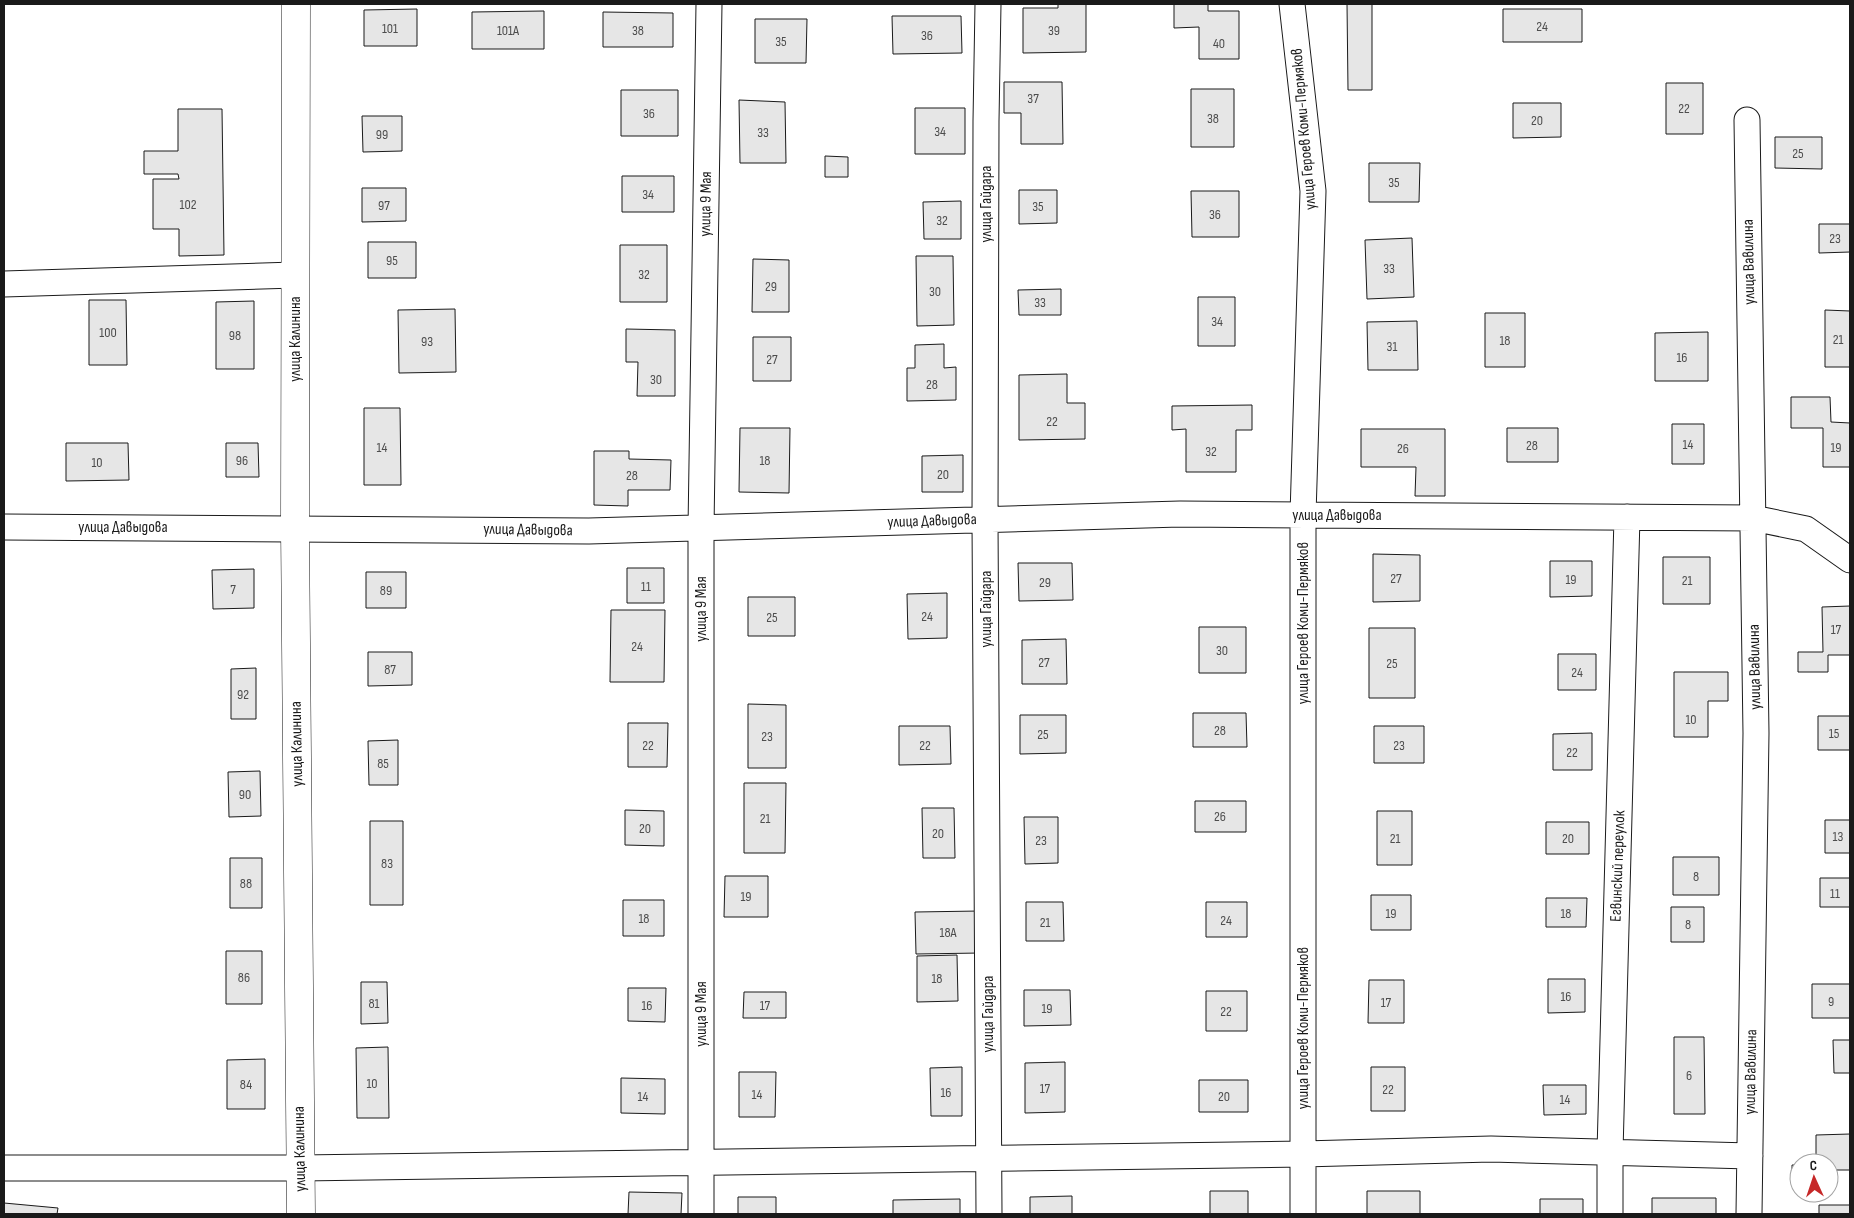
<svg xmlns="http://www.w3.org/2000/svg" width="1854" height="1218" viewBox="0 0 1854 1218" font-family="'Sofia Sans Condensed',sans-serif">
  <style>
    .building { fill: #e6e6e6; stroke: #1a1a1a }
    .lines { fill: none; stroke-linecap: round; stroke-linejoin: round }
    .street-casing { stroke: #1a1a1a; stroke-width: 27 }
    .secondary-casing { stroke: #1a1a1a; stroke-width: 29 }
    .street { stroke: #fff; stroke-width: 25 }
    .secondary { stroke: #fff; stroke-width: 28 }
    .labels { text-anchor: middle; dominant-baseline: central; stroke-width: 4; stroke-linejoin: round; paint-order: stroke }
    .number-label { font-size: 14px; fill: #4d4d4d }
    .street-label { font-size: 16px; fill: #1a1a1a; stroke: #fff }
  </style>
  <rect width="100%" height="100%" fill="#fff"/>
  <path class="building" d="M 1058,4 L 1086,4 L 1086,52 L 1023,53 L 1023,8 L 1058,8 Z
    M 1174,4 L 1208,4 L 1208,11 L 1239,11 L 1239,59 L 1199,59 L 1199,27 L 1174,28 Z
    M 1347,4 L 1372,4 L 1372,90 L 1348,90 Z
    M 417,9 L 417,46 L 364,46 L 364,10 Z
    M 1503,9 L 1582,9 L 1582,42 L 1503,42 Z
    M 544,11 L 544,49 L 472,49 L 472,12 Z
    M 603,12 L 673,13 L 673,47 L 603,47 Z
    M 892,16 L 961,16 L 962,53 L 893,54 Z
    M 755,19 L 807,19 L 806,63 L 755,63 Z
    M 1004,82 L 1062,82 L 1063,144 L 1021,144 L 1021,113 L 1004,113 Z
    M 1666,83 L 1703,83 L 1703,134 L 1666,134 Z
    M 1191,89 L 1234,89 L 1234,147 L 1191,147 Z
    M 621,90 L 678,90 L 678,136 L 621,136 Z
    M 739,100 L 785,102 L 786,163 L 740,163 Z
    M 1513,103 L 1561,103 L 1561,137 L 1513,138 Z
    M 915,108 L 965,108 L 965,154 L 915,154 Z
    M 178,109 L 222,109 L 224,255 L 179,256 L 179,229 L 153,229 L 153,179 L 179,179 L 178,174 L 144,174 L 144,151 L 178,151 Z
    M 362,116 L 402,116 L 402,151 L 363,152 Z
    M 1775,137 L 1822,137 L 1822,169 L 1775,168 Z
    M 825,156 L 848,157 L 848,177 L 825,177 Z
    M 1369,163 L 1420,163 L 1419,202 L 1369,202 Z
    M 622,176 L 674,176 L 674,212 L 622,212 Z
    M 362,188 L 406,188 L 406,221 L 362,222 Z
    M 1019,190 L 1057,190 L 1057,223 L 1019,224 Z
    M 1191,191 L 1239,191 L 1239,237 L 1192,237 Z
    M 961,201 L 961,239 L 924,239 L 923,202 Z
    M 1819,224 L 1850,224 L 1850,252 L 1819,253 Z
    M 1412,238 L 1414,297 L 1367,299 L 1365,240 Z
    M 368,242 L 416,242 L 416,278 L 368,278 Z
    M 620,245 L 667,245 L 667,302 L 620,302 Z
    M 916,256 L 953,256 L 954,325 L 917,326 Z
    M 753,259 L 789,260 L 789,312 L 752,312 Z
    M 1061,289 L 1061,315 L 1019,315 L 1018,290 Z
    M 1198,297 L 1235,297 L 1235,346 L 1198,346 Z
    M 89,300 L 126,300 L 127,365 L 89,365 Z
    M 254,301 L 254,369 L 216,369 L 216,302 Z
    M 455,309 L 456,372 L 399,373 L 398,310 Z
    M 1825,310 L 1850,311 L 1850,367 L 1825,367 Z
    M 1485,313 L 1525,313 L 1525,367 L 1485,367 Z
    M 1417,321 L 1418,370 L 1368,370 L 1367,322 Z
    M 626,329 L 675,330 L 675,396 L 637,396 L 638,362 L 626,362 Z
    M 1708,332 L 1708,381 L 1655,381 L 1655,333 Z
    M 753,337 L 791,337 L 791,381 L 753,381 Z
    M 944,344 L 944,368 L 956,367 L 956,400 L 907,401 L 907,368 L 915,368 L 915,345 Z
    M 1067,374 L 1067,403 L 1085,403 L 1085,439 L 1019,440 L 1019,375 Z
    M 1791,397 L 1830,397 L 1831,422 L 1850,423 L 1850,467 L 1823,467 L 1823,428 L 1791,428 Z
    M 1252,405 L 1252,430 L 1236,430 L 1236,472 L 1186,472 L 1186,429 L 1172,430 L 1172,406 Z
    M 364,408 L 400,408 L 401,485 L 364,485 Z
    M 1672,424 L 1704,424 L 1704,464 L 1672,464 Z
    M 740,428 L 790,428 L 789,493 L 739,492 Z
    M 1507,428 L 1558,428 L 1558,462 L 1507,462 Z
    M 1361,429 L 1445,429 L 1445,496 L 1415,496 L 1416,467 L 1361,467 Z
    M 66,443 L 128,443 L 129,480 L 66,481 Z
    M 226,443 L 258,443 L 259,477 L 226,477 Z
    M 594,451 L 629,451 L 629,459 L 671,460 L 670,490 L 628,490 L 628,506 L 594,505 Z
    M 963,455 L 963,492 L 922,492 L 922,456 Z
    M 1373,554 L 1420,555 L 1420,601 L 1373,602 Z
    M 1663,557 L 1710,557 L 1710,604 L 1663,604 Z
    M 1550,561 L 1592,561 L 1592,596 L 1550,597 Z
    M 1018,563 L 1072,563 L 1073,600 L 1019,601 Z
    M 627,568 L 664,568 L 664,603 L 627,603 Z
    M 254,569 L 254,608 L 213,609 L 212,570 Z
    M 366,572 L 406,572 L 406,608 L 366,608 Z
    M 947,593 L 947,638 L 908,639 L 907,594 Z
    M 748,597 L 795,597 L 795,636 L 748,636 Z
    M 1850,606 L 1850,655 L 1828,655 L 1828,672 L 1798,672 L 1798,652 L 1823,652 L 1822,607 Z
    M 611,610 L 665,610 L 664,682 L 610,682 Z
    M 1199,627 L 1246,627 L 1246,673 L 1199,673 Z
    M 1369,628 L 1415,628 L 1415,698 L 1369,698 Z
    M 1066,639 L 1067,684 L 1022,684 L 1022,640 Z
    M 368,652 L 412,652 L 412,685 L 368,686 Z
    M 1558,654 L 1596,654 L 1596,690 L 1558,690 Z
    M 256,668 L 256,719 L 231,719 L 231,669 Z
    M 1674,672 L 1728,672 L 1728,701 L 1708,701 L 1708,737 L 1674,737 Z
    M 748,704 L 786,705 L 786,768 L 748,768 Z
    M 1193,713 L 1246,713 L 1247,747 L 1193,747 Z
    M 1020,715 L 1066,715 L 1066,753 L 1020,754 Z
    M 1818,716 L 1850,716 L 1850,750 L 1818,750 Z
    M 628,723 L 668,723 L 667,767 L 628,767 Z
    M 899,726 L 950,726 L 951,764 L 899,765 Z
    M 1374,726 L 1424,726 L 1424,763 L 1374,763 Z
    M 1592,733 L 1592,770 L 1553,770 L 1553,734 Z
    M 398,740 L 398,785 L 369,785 L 368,741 Z
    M 260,771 L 261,816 L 229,817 L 228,772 Z
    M 744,783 L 786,783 L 785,853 L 744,853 Z
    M 1195,801 L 1246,801 L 1246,832 L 1195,832 Z
    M 922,808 L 954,808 L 955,858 L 923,858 Z
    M 625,810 L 664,811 L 664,846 L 625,845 Z
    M 1377,811 L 1412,811 L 1412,865 L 1377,865 Z
    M 1024,817 L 1058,817 L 1058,863 L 1025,864 Z
    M 1825,820 L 1850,820 L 1850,853 L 1825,853 Z
    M 370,821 L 403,821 L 403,905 L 370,905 Z
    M 1546,822 L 1589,822 L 1589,854 L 1546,854 Z
    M 1673,857 L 1719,857 L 1719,895 L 1673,895 Z
    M 230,858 L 262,858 L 262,908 L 230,908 Z
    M 725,876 L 768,876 L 768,917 L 724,917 Z
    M 1820,878 L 1850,878 L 1850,907 L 1820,907 Z
    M 1371,895 L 1411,895 L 1411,930 L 1371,930 Z
    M 1546,898 L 1587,898 L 1586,927 L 1546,927 Z
    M 623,900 L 664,900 L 664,936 L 623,936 Z
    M 1026,902 L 1063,902 L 1064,941 L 1026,941 Z
    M 1206,902 L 1247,902 L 1247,937 L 1206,937 Z
    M 1671,907 L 1704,907 L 1704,942 L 1671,942 Z
    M 979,911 L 980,953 L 916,954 L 915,912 Z
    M 226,951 L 262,951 L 262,1004 L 226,1004 Z
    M 957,955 L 958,1001 L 917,1002 L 917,956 Z
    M 1548,979 L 1585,979 L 1585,1012 L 1548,1013 Z
    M 1369,980 L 1404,980 L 1404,1023 L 1368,1023 Z
    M 361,982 L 387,982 L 388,1023 L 361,1024 Z
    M 1812,984 L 1850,984 L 1850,1018 L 1812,1018 Z
    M 628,988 L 666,988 L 665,1022 L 628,1021 Z
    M 1024,990 L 1070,990 L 1071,1025 L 1024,1026 Z
    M 1206,991 L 1247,991 L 1247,1031 L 1206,1031 Z
    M 744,992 L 786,992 L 786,1018 L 743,1018 Z
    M 1674,1037 L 1704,1037 L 1705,1114 L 1674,1114 Z
    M 1833,1040 L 1850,1040 L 1850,1073 L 1834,1073 Z
    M 388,1047 L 389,1118 L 357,1118 L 356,1048 Z
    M 265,1059 L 265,1109 L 227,1109 L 227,1060 Z
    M 1065,1062 L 1065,1112 L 1025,1113 L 1025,1063 Z
    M 962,1067 L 962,1116 L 931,1116 L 930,1068 Z
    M 1371,1067 L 1405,1067 L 1405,1111 L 1371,1111 Z
    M 739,1072 L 776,1072 L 775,1117 L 739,1117 Z
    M 621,1078 L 665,1079 L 665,1114 L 621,1113 Z
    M 1199,1080 L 1248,1080 L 1248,1112 L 1199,1112 Z
    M 1543,1085 L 1586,1085 L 1586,1114 L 1544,1115 Z
    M 1850,1134 L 1850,1170 L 1829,1170 L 1829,1163 L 1816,1163 L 1816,1135 Z
    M 1792,1165 L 1799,1165 L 1799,1185 L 1792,1185 Z
    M 1210,1191 L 1248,1191 L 1248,1214 L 1210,1214 Z
    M 1367,1191 L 1420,1191 L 1420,1214 L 1367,1214 Z
    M 629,1192 L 682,1193 L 681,1214 L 628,1214 Z
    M 1072,1196 L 1072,1214 L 1030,1214 L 1030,1197 Z
    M 738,1197 L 776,1197 L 776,1214 L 738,1214 Z
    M 1652,1198 L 1716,1198 L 1716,1214 L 1652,1214 Z
    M 960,1199 L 960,1214 L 893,1214 L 893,1200 Z
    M 1540,1199 L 1583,1199 L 1583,1214 L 1540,1214 Z
    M 4,1203 L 58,1208 L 57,1214 L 4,1214 Z
    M 1819,1205 L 1850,1205 L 1850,1214 L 1819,1214 Z"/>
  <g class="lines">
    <g class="street-casing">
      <path id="street" d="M 988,4 L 986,121 L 985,520 L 989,1214
        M 1292,4 L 1313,191 L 1303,515 L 1303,1214
        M 1747,120 L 1756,733 L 1749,1214
        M 4,284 L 295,275
        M 4,527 L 589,531 L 1180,514 L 1753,518 L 1806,529 L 1850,560
        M 4,1168 L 301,1168 L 1303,1154 L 1491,1149 L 1750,1156
        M 701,1214 L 701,528 L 709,4
        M 1610,1214 L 1610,1152 L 1627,517"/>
    </g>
    <g class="secondary-casing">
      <path id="secondary" d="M 296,4 L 295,528 L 301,1214"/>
    </g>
    <use href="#street" class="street"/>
    <use href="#secondary" class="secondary"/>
  </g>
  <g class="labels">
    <g class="number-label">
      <text x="1542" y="26">24</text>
      <text x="390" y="28">101</text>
      <text x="508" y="30">101А</text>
      <text x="638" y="30">38</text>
      <text x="1054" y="30">39</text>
      <text x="927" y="35">36</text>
      <text x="781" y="41">35</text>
      <text x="1219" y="43">40</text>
      <text x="1033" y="98">37</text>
      <text x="1684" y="108">22</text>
      <text x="649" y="113">36</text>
      <text x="1213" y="118">38</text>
      <text x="1537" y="120">20</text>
      <text x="940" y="131">34</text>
      <text x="763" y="132">33</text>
      <text x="382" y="134">99</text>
      <text x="1798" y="153">25</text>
      <text x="1394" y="182">35</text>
      <text x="648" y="194">34</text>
      <text x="188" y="204">102</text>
      <text x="384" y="205">97</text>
      <text x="1038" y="206">35</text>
      <text x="1215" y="214">36</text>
      <text x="942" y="220">32</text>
      <text x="1835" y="238">23</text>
      <text x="392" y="260">95</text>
      <text x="1389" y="268">33</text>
      <text x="644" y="274">32</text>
      <text x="771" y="286">29</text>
      <text x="935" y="291">30</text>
      <text x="1040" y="302">33</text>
      <text x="1217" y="321">34</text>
      <text x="108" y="332">100</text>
      <text x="235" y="335">98</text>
      <text x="1838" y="339">21</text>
      <text x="1505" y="340">18</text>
      <text x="427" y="341">93</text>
      <text x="1392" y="346">31</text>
      <text x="1682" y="357">16</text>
      <text x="772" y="359">27</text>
      <text x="656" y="379">30</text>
      <text x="932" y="384">28</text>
      <text x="1052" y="421">22</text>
      <text x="1688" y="444">14</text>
      <text x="1532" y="445">28</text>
      <text x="382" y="447">14</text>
      <text x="1836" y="447">19</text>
      <text x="1403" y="448">26</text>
      <text x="1211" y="451">32</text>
      <text x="242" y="460">96</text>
      <text x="765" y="460">18</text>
      <text x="97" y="462">10</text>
      <text x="943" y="474">20</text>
      <text x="632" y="475">28</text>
      <text x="1396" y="578">27</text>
      <text x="1571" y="579">19</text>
      <text x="1687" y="580">21</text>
      <text x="1045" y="582">29</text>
      <text x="646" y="586">11</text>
      <text x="233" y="589">7</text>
      <text x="386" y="590">89</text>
      <text x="927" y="616">24</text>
      <text x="772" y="617">25</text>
      <text x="1836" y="629">17</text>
      <text x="637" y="646">24</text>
      <text x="1222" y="650">30</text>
      <text x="1044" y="662">27</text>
      <text x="1392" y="663">25</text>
      <text x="390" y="669">87</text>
      <text x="1577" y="672">24</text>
      <text x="243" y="694">92</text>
      <text x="1691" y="719">10</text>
      <text x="1220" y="730">28</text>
      <text x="1834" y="733">15</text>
      <text x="1043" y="734">25</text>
      <text x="767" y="736">23</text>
      <text x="648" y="745">22</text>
      <text x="925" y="745">22</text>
      <text x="1399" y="745">23</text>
      <text x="1572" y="752">22</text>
      <text x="383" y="763">85</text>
      <text x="245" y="794">90</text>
      <text x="1220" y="816">26</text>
      <text x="765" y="818">21</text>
      <text x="645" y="828">20</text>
      <text x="938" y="833">20</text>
      <text x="1838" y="836">13</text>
      <text x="1395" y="838">21</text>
      <text x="1568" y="838">20</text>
      <text x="1041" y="840">23</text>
      <text x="387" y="863">83</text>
      <text x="1696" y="876">8</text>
      <text x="246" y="883">88</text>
      <text x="1835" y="893">11</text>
      <text x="746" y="896">19</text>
      <text x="1391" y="913">19</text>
      <text x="1566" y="913">18</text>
      <text x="644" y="918">18</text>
      <text x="1226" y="920">24</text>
      <text x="1045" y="922">21</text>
      <text x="1688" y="924">8</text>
      <text x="948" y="932">18А</text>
      <text x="244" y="977">86</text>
      <text x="937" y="978">18</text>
      <text x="1566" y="996">16</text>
      <text x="1831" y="1001">9</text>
      <text x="1386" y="1002">17</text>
      <text x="374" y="1003">81</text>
      <text x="647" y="1005">16</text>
      <text x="765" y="1005">17</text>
      <text x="1047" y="1008">19</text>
      <text x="1226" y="1011">22</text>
      <text x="1689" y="1075">6</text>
      <text x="372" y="1083">10</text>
      <text x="246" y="1084">84</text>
      <text x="1045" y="1088">17</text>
      <text x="1388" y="1089">22</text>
      <text x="946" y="1092">16</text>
      <text x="757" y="1094">14</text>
      <text x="643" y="1096">14</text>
      <text x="1224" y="1096">20</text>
      <text x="1565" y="1099">14</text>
    </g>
    <g class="street-label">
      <text transform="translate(1304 129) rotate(-95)">улица Героев Коми-Пермяков</text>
      <text transform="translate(706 204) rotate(-89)">улица 9 Мая</text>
      <text transform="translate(986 204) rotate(-90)">улица Гайдара</text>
      <text transform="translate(1749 262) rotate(-91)">улица Вавилина</text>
      <text transform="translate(295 339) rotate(-90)">улица Калинина</text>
      <text x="1337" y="515">улица Давыдова</text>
      <text transform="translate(932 521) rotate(-2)">улица Давыдова</text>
      <text x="123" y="527">улица Давыдова</text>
      <text transform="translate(528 530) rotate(1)">улица Давыдова</text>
      <text transform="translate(701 609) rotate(-90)">улица 9 Мая</text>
      <text transform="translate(986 609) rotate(-90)">улица Гайдара</text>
      <text transform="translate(1303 623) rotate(-90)">улица Героев Коми-Пермяков</text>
      <text transform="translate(1755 667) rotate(-91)">улица Вавилина</text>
      <text transform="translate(297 744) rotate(-91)">улица Калинина</text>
      <text transform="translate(1618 866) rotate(-88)">Егвинский переулок</text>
      <text transform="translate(701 1014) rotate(-90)">улица 9 Мая</text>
      <text transform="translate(988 1014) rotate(-90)">улица Гайдара</text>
      <text transform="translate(1303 1028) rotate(-90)">улица Героев Коми-Пермяков</text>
      <text transform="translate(1751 1072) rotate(-89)">улица Вавилина</text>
      <text transform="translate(300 1149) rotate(-91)">улица Калинина</text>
    </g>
  </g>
  <rect width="1854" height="1218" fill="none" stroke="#1a1a1a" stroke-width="10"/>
  <g transform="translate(1814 1178) rotate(357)"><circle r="24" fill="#ffffff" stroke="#a3a3a3"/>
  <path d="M0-4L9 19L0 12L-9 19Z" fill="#c62828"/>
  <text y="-8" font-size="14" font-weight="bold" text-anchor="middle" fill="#1a1a1a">С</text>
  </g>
</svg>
